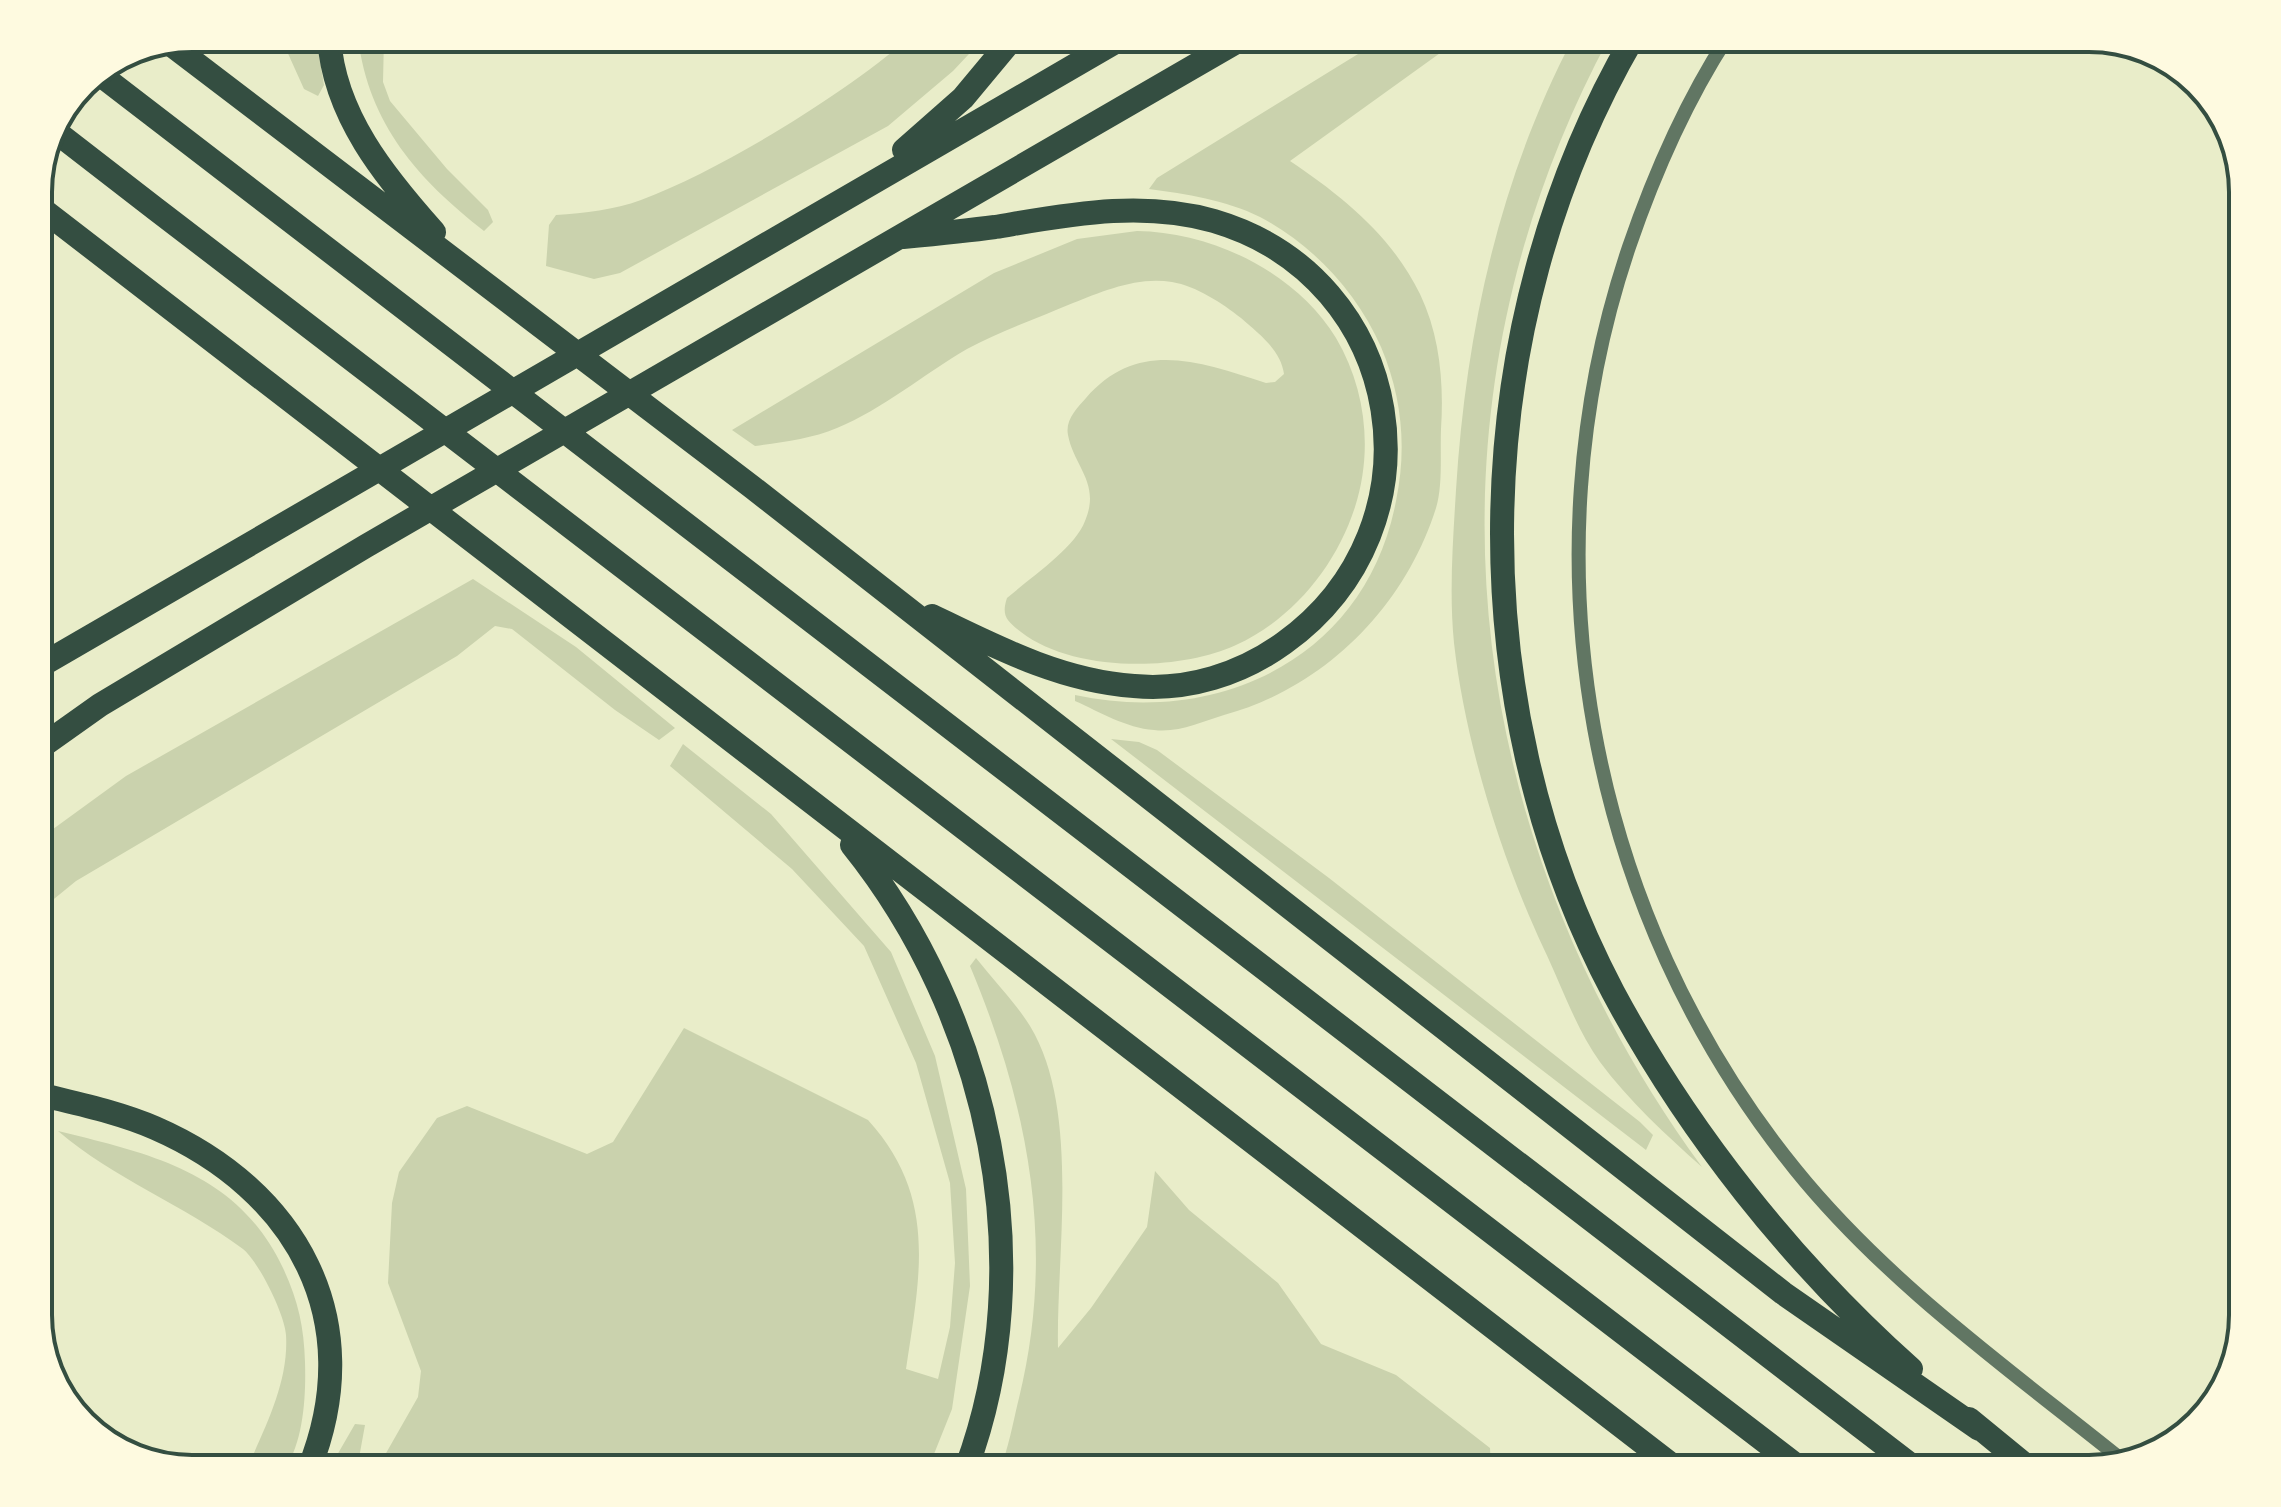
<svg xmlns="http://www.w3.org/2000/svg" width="2281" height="1507" viewBox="0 0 2281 1507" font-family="'PT Sans Narrow',sans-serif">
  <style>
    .green { fill: #cad2ad }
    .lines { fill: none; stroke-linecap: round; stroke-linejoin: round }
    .tertiary { stroke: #617663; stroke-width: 14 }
    .motorway { stroke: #344e41; stroke-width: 24 }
    .rim { fill: none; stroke: #344e41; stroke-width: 4 }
  </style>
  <rect width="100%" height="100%" fill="#e9edc9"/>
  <path class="green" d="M 281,38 L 316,38 L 324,85 L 318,96 L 304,89 Z
    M 358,38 L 384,38 L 383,82 L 390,101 L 447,169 L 488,210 L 493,222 L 484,231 C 418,179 369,125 358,38 Z
    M 909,38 L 984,38 L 953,71 L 888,126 L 620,273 L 594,279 L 546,266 L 549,225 L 556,215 C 585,213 614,210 641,200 C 723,169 843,95 909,38 Z
    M 1384,38 L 1461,38 L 1290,161 C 1342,196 1391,235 1420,294 C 1440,336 1444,383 1441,429 C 1440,454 1443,485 1436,508 C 1405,607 1324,688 1224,715 C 1201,722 1179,733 1154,730 C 1126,728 1100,712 1075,701 L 1075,695 C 1222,727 1367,655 1396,501 C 1407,448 1402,397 1381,347 C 1357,292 1313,245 1260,217 C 1226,200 1186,194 1149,189 L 1157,178 Z
    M 1573,38 L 1609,38 C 1410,408 1456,831 1702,1167 C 1667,1136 1628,1100 1600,1062 C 1576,1029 1561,984 1543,947 C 1501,857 1465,742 1454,643 C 1449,593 1453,540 1456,490 C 1466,331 1499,180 1573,38 Z
    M 1137,231 C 1212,232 1296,272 1336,338 C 1366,389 1373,451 1355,507 C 1336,566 1293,619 1236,645 C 1178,672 1072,672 1021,632 C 1007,621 1001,616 1007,598 C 1030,578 1075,548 1085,521 C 1101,483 1074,467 1068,435 C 1065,420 1077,408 1086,398 C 1138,338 1200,362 1266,383 L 1275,382 L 1284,374 C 1281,350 1259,334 1241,318 C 1222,303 1196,286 1172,282 C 1138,276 1103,291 1073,303 C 1038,318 1000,331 967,349 C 924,374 883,409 837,428 C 811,439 783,442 755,446 L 732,430 L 994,273 L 1077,239 Z
    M 473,579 L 576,647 L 675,728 L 659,740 L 615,710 L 512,629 L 495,626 L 457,656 L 76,881 L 38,912 L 38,840 L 126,776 Z
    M 1111,739 L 1139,742 L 1157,750 L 1329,878 L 1640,1122 L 1653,1135 L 1646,1150 Z
    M 683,744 L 771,814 L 891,952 L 935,1056 L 966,1189 L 970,1286 L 952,1409 L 928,1469 L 377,1469 L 418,1397 L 421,1371 L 388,1283 L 392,1203 L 399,1172 L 437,1118 L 467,1106 L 587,1154 L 613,1142 L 684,1028 L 868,1120 C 938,1197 920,1275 906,1369 L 938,1379 L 950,1327 L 955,1263 L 950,1183 L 916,1063 L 864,946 L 792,869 L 670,766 Z
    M 976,958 C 994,981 1015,1002 1030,1026 C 1081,1110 1056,1254 1058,1348 L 1091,1308 L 1147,1227 L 1155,1171 L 1189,1210 L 1278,1283 L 1321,1344 L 1396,1375 L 1490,1448 L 1491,1469 L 1000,1469 C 1009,1447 1013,1422 1019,1398 C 1056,1247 1029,1107 970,966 Z
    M 58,1131 C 152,1154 238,1173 283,1268 C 298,1300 304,1327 305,1362 C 306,1395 304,1440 285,1469 L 247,1469 C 265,1427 289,1382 286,1335 C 285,1315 259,1262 243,1249 C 184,1205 114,1179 58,1131 Z
    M 355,1424 L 365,1425 L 357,1469 L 329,1469 Z"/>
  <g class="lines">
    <path class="tertiary" d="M 1727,38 C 1685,103 1654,174 1629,247 C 1523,560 1587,912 1795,1169 C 1887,1283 2009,1369 2122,1460"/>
    <path class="motorway" d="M 329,38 C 334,115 385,177 434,232
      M 1633,38 C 1466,325 1458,698 1613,992 C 1688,1132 1792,1263 1911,1369
      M 169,43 L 752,487 L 1783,1293 L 1979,1429
      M 98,73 L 1916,1469
      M 60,135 C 638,583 1223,1022 1801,1469
      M 904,150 L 963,98 L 1013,38
      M 38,206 L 1677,1469
      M 903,237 C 934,234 965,231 995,227 C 1068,215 1140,200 1214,221 C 1407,278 1447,526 1284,643 C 1241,674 1188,691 1134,686 C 1061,681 996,647 932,616
      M 38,667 L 1122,38
      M 38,749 L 100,705 L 366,546 L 1243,38
      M 852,845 C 989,1015 1043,1263 966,1469
      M 38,1094 C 78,1104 118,1112 155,1128 C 297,1190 369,1320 309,1469
      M 1969,1419 L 2030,1469"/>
  </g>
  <path d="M0 0H2281V1507H0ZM192 52H2089A140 140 0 0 1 2229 192V1315A140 140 0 0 1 2089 1455H192A140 140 0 0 1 52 1315V192A140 140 0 0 1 192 52Z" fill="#fefae0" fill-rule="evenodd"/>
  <path class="rim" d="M192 52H2089A140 140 0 0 1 2229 192V1315A140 140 0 0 1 2089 1455H192A140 140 0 0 1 52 1315V192A140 140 0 0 1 192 52Z"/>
</svg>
